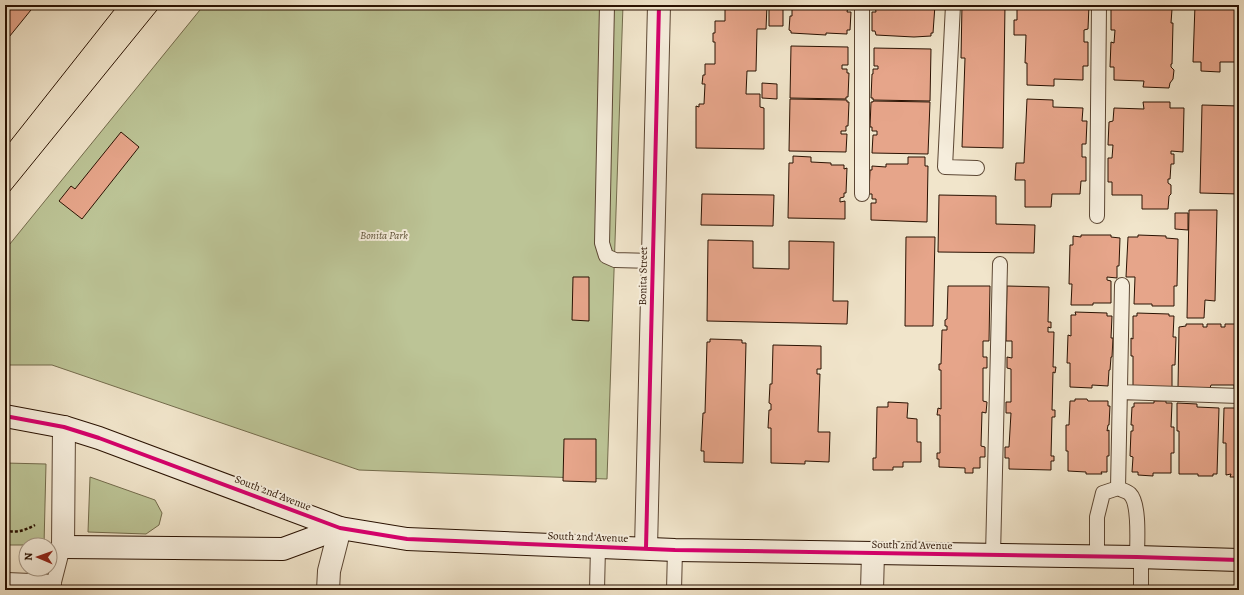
<svg xmlns="http://www.w3.org/2000/svg" width="1244" height="595" viewBox="0 0 1244 595" font-family="Alegreya,serif">
  <style>
    .green { fill: #bcc496; stroke: #736b4c }
    .building { fill: #e6a58a; stroke: #2a1202 }
    .lines { fill: none; stroke-linecap: round; stroke-linejoin: round }
    .lane-casing { stroke: #5c4734; stroke-width: 16 }
    .street-casing { stroke: #5c4734; stroke-width: 24 }
    .secondary-casing { stroke: #2a1202; stroke-width: 24 }
    .path { stroke: #2a1202; stroke-width: 2.5; stroke-dasharray: 3 2; stroke-linecap: butt }
    .lane { stroke: #f6eedd; stroke-width: 14 }
    .street { stroke: #f6eedd; stroke-width: 22 }
    .secondary { stroke: #f6eedd; stroke-width: 22 }
    .tram { stroke: #2a1202; stroke-width: 1 }
    .cycleway-casing { stroke: #f6eedd; stroke-width: 6 }
    .cycleway { stroke: #d6006c; stroke-width: 4 }
    .labels { text-anchor: middle; dominant-baseline: central; stroke-width: 4; stroke-linejoin: round; paint-order: stroke }
    .park-label { font-size: 11px; font-style: italic; fill: #5d5036; stroke: #f6eedd }
    .street-label { font-size: 11px; fill: #2a1202; stroke: #f6eedd }
  </style>
  <rect width="100%" height="100%" fill="#f1e5cb"/>
  <filter id="stains"><feTurbulence type="fractalNoise" baseFrequency=".005" numOctaves="4"/><feColorMatrix values="0 0 0 0 .2 0 0 0 0 .09 0 0 0 0 .02 0 0 0 .5 -.17"/></filter>
  <radialGradient id="worn" r=".72"><stop offset=".6" stop-color="#630" stop-opacity="0"/><stop offset="1" stop-color="#630" stop-opacity=".3"/></radialGradient>
  <path class="green" d="M 204,5 L 623,5 L 607,479 L 359,470 L 52,365 L 5,365 L 5,250 Z
    M 5,463 L 46,464 L 44,545 L 5,545 Z
    M 90,477 L 155,500 L 162,513 L 159,525 L 146,534 L 88,532 Z"/>
  <path class="building" d="M 5,5 L 35,5 L 5,42 Z
    M 725,5 L 767,5 L 766,29 L 757,29 L 756,71 L 747,71 L 746,94 L 760,94 L 760,107 L 764,108 L 764,149 L 696,148 L 696,106 L 699,107 L 699,104 L 704,104 L 705,84 L 702,84 L 703,75 L 705,75 L 705,64 L 715,64 L 715,42 L 713,42 L 713,33 L 715,33 L 715,21 L 725,21 Z
    M 792,5 L 849,5 L 849,7 L 848,7 L 847,12 L 851,12 L 850,30 L 847,30 L 847,34 L 826,33 L 826,35 L 791,33 L 791,31 L 789,30 L 790,16 L 792,16 Z
    M 875,5 L 935,5 L 933,33 L 931,33 L 931,36 L 914,37 L 876,35 L 875,31 L 872,31 L 872,12 L 876,12 Z
    M 962,5 L 1005,5 L 1003,148 L 962,147 L 965,58 L 961,58 Z
    M 1028,5 L 1089,5 L 1088,29 L 1084,30 L 1084,42 L 1088,42 L 1088,66 L 1083,66 L 1083,80 L 1054,79 L 1054,86 L 1027,85 L 1027,63 L 1025,63 L 1026,35 L 1014,35 L 1014,20 L 1017,20 L 1017,6 L 1028,6 Z
    M 1111,5 L 1175,5 L 1175,9 L 1172,9 L 1171,23 L 1173,23 L 1172,64 L 1171,64 L 1171,67 L 1174,70 L 1173,79 L 1170,83 L 1169,88 L 1143,87 L 1144,81 L 1114,80 L 1114,67 L 1110,67 L 1111,42 L 1114,43 L 1115,30 L 1111,30 Z
    M 1195,5 L 1239,5 L 1239,62 L 1220,62 L 1220,72 L 1201,71 L 1201,62 L 1193,62 Z
    M 769,9 L 783,9 L 783,26 L 769,26 Z
    M 791,46 L 848,47 L 848,65 L 842,65 L 842,69 L 847,69 L 847,73 L 849,73 L 848,97 L 846,97 L 846,99 L 790,98 Z
    M 874,48 L 931,49 L 930,101 L 873,100 L 873,98 L 871,98 L 872,74 L 873,74 L 873,69 L 878,69 L 878,66 L 874,66 Z
    M 762,83 L 777,84 L 777,99 L 762,98 Z
    M 790,99 L 847,100 L 847,102 L 849,102 L 848,126 L 846,126 L 846,131 L 841,131 L 841,134 L 847,134 L 846,152 L 789,151 Z
    M 1027,99 L 1053,100 L 1053,107 L 1083,108 L 1082,121 L 1087,121 L 1086,144 L 1082,144 L 1082,157 L 1086,157 L 1086,181 L 1081,181 L 1080,194 L 1052,194 L 1051,207 L 1025,207 L 1025,180 L 1015,180 L 1016,163 L 1024,163 Z
    M 873,101 L 930,102 L 928,154 L 872,153 L 873,135 L 877,135 L 877,131 L 872,131 L 872,127 L 870,127 L 871,102 L 873,102 Z
    M 1143,102 L 1170,102 L 1170,108 L 1184,108 L 1183,152 L 1171,151 L 1171,154 L 1174,154 L 1174,164 L 1171,164 L 1170,179 L 1168,179 L 1168,183 L 1171,185 L 1171,194 L 1169,196 L 1168,209 L 1142,209 L 1142,195 L 1112,195 L 1112,182 L 1108,182 L 1108,158 L 1112,158 L 1113,145 L 1108,145 L 1109,122 L 1113,121 L 1114,108 L 1144,109 Z
    M 1202,105 L 1239,106 L 1239,194 L 1200,193 Z
    M 121,132 L 139,147 L 82,219 L 59,201 L 71,186 L 75,189 Z
    M 793,156 L 811,157 L 811,162 L 831,163 L 831,165 L 844,165 L 844,169 L 847,168 L 846,193 L 844,193 L 844,197 L 840,198 L 840,202 L 845,201 L 845,219 L 788,218 L 789,163 L 793,163 Z
    M 908,157 L 925,157 L 925,166 L 928,166 L 927,222 L 871,220 L 871,203 L 876,203 L 876,199 L 872,199 L 872,194 L 869,194 L 870,170 L 872,170 L 872,166 L 886,167 L 886,164 L 908,164 Z
    M 702,194 L 774,195 L 773,226 L 701,225 Z
    M 939,195 L 996,196 L 996,224 L 1035,225 L 1034,253 L 938,252 Z
    M 1189,210 L 1217,210 L 1215,301 L 1205,300 L 1204,318 L 1187,318 Z
    M 1175,213 L 1188,213 L 1188,230 L 1175,229 Z
    M 1081,235 L 1111,235 L 1111,237 L 1120,238 L 1119,266 L 1117,266 L 1117,278 L 1107,277 L 1107,280 L 1111,281 L 1111,303 L 1093,303 L 1093,305 L 1071,305 L 1072,284 L 1069,284 L 1070,245 L 1073,245 L 1073,236 L 1081,237 Z
    M 1138,235 L 1166,236 L 1166,238 L 1178,239 L 1177,286 L 1174,286 L 1174,306 L 1152,306 L 1152,304 L 1134,304 L 1135,277 L 1126,277 L 1128,237 L 1138,237 Z
    M 906,237 L 935,237 L 933,326 L 905,326 Z
    M 708,240 L 753,241 L 753,268 L 789,269 L 789,241 L 834,242 L 833,301 L 848,301 L 847,324 L 707,321 Z
    M 573,277 L 589,277 L 589,321 L 572,320 Z
    M 948,286 L 990,286 L 989,341 L 983,341 L 983,357 L 987,357 L 987,368 L 983,368 L 983,401 L 987,402 L 986,413 L 982,412 L 981,446 L 985,447 L 985,457 L 980,457 L 980,468 L 973,468 L 973,473 L 965,473 L 965,468 L 939,467 L 939,459 L 937,459 L 937,453 L 940,453 L 940,415 L 937,415 L 938,408 L 941,409 L 941,370 L 939,370 L 939,364 L 941,364 L 942,330 L 947,330 L 947,326 L 945,326 L 945,320 L 947,319 Z
    M 1007,286 L 1049,287 L 1048,322 L 1051,322 L 1051,328 L 1048,327 L 1048,332 L 1054,332 L 1053,367 L 1056,367 L 1055,373 L 1053,372 L 1052,410 L 1055,410 L 1055,417 L 1052,417 L 1051,456 L 1054,456 L 1054,461 L 1051,461 L 1051,470 L 1009,469 L 1009,458 L 1005,458 L 1005,447 L 1009,447 L 1011,413 L 1006,413 L 1006,402 L 1011,402 L 1011,369 L 1007,368 L 1007,357 L 1012,358 L 1012,341 L 1006,341 Z
    M 1075,312 L 1107,313 L 1107,316 L 1112,316 L 1111,338 L 1113,338 L 1112,357 L 1111,357 L 1110,370 L 1109,370 L 1108,386 L 1092,385 L 1092,388 L 1070,387 L 1070,363 L 1067,363 L 1068,335 L 1071,336 L 1071,315 L 1076,315 Z
    M 1137,313 L 1169,314 L 1169,316 L 1174,316 L 1173,337 L 1176,337 L 1175,365 L 1172,365 L 1172,389 L 1133,386 L 1133,356 L 1131,356 L 1131,338 L 1133,339 L 1133,316 L 1137,316 Z
    M 1186,324 L 1203,324 L 1203,327 L 1207,327 L 1207,324 L 1221,324 L 1221,327 L 1225,327 L 1225,324 L 1239,324 L 1239,388 L 1234,388 L 1234,385 L 1211,385 L 1210,388 L 1178,387 L 1179,327 L 1186,326 Z
    M 710,339 L 742,340 L 742,343 L 746,343 L 743,463 L 704,462 L 704,451 L 701,451 L 703,413 L 705,413 L 707,342 L 710,342 Z
    M 773,345 L 821,346 L 821,369 L 817,369 L 817,374 L 820,374 L 818,432 L 830,432 L 829,462 L 805,461 L 805,464 L 771,463 L 771,428 L 768,428 L 769,410 L 771,410 L 771,404 L 769,403 L 770,384 L 772,384 Z
    M 1075,399 L 1087,399 L 1088,401 L 1108,401 L 1108,406 L 1110,406 L 1109,425 L 1108,425 L 1107,431 L 1109,430 L 1109,456 L 1107,456 L 1107,472 L 1101,472 L 1102,474 L 1086,474 L 1086,472 L 1068,471 L 1068,451 L 1066,451 L 1066,425 L 1069,425 L 1070,401 L 1075,401 Z
    M 1154,401 L 1166,401 L 1166,403 L 1172,403 L 1171,427 L 1174,427 L 1174,453 L 1171,453 L 1171,473 L 1153,473 L 1153,476 L 1138,475 L 1138,472 L 1132,472 L 1133,457 L 1130,456 L 1131,431 L 1133,431 L 1133,425 L 1131,425 L 1132,407 L 1134,407 L 1134,403 L 1154,403 Z
    M 888,402 L 908,403 L 907,418 L 917,419 L 917,442 L 921,442 L 921,462 L 903,462 L 903,467 L 893,467 L 893,470 L 873,470 L 873,458 L 876,458 L 877,407 L 888,407 Z
    M 1177,403 L 1197,404 L 1197,407 L 1219,408 L 1217,474 L 1213,474 L 1213,476 L 1198,476 L 1198,474 L 1179,474 L 1179,431 L 1177,431 Z
    M 1224,408 L 1239,408 L 1239,477 L 1230,477 L 1231,474 L 1226,475 L 1226,443 L 1223,443 Z
    M 564,439 L 596,439 L 596,482 L 563,481 Z"/>
  <g class="lines">
    <g class="lane-casing">
      <path id="lane" d="M 607,5 L 602,243 L 606,256 L 615,260 L 653,261
        M 862,5 L 862,194
        M 953,5 L 945,167 L 977,168
        M 1097,216 L 1099,5
        M 1120,392 L 1239,396
        M 1118,488 L 1122,285
        M 993,555 L 1000,264
        M 1097,556 L 1097,517 L 1103,493 L 1118,488 C 1121,490 1127,491 1130,494 C 1140,504 1137,543 1137,557
        M 7,580 L 54,582
        M 54,590 L 54,582 L 63,547
        M 597,590 L 598,547
        M 674,590 L 675,550
        M 1141,590 L 1141,557"/>
    </g>
    <g class="street-casing">
      <path id="street" d="M 63,547 L 64,427
        M 646,548 L 659,5
        M 328,590 L 329,571 L 340,528
        M 872,590 L 873,553"/>
    </g>
    <g class="secondary-casing">
      <path id="secondary" d="M 5,416 L 64,427 L 99,438 L 340,528 L 407,539 L 675,550 L 1137,557 L 1239,560
        M 63,547 L 283,549 L 340,528"/>
    </g>
    <path class="path" d="M 5,530 C 16,534 25,530 35,525"/>
    <use href="#lane" class="lane"/>
    <use href="#street" class="street"/>
    <use href="#secondary" class="secondary"/>
    <path class="tram" d="M 5,148 L 118,5
      M 5,197 L 161,5"/>
    <g class="cycleway-casing">
      <path id="cycleway" d="M 5,416 L 64,427 L 99,438 L 340,528 L 407,539 L 675,550 L 1137,557 L 1239,560
        M 646,548 L 659,5"/>
    </g>
    <use href="#cycleway" class="cycleway"/>
  </g>
  <g class="labels">
    <g class="park-label">
      <text x="384" y="235">Bonita Park</text>
    </g>
    <g class="street-label">
      <text transform="translate(643 276) rotate(-89)">Bonita Street</text>
      <text transform="translate(273 493) rotate(21)">South 2nd Avenue</text>
      <text transform="translate(588 537) rotate(2)">South 2nd Avenue</text>
      <text transform="translate(912 545) rotate(1)">South 2nd Avenue</text>
    </g>
  </g>
  <rect width="1244" height="595" fill="none" stroke="#f1e5cb" stroke-width="20"/>
  <rect x="6" y="6" width="1232" height="583" fill="none" stroke="#2a1202" stroke-width="2"/>
  <rect x="10" y="10" width="1224" height="575" fill="none" stroke="#2a1202"/>
  <g transform="translate(38 557) rotate(272)"><circle r="19" fill="#f6eedd" stroke="#a49685"/>
  <path d="M0-3L7 15L0 10L-7 15Z" fill="#8f2418"/>
  <text y="-6" font-size="11" font-weight="bold" text-anchor="middle" fill="#2a1202">N</text>
  </g>
  <rect width="100%" height="100%" filter="url(#stains)"/>
  <rect width="100%" height="100%" fill="url(#worn)"/>
</svg>
